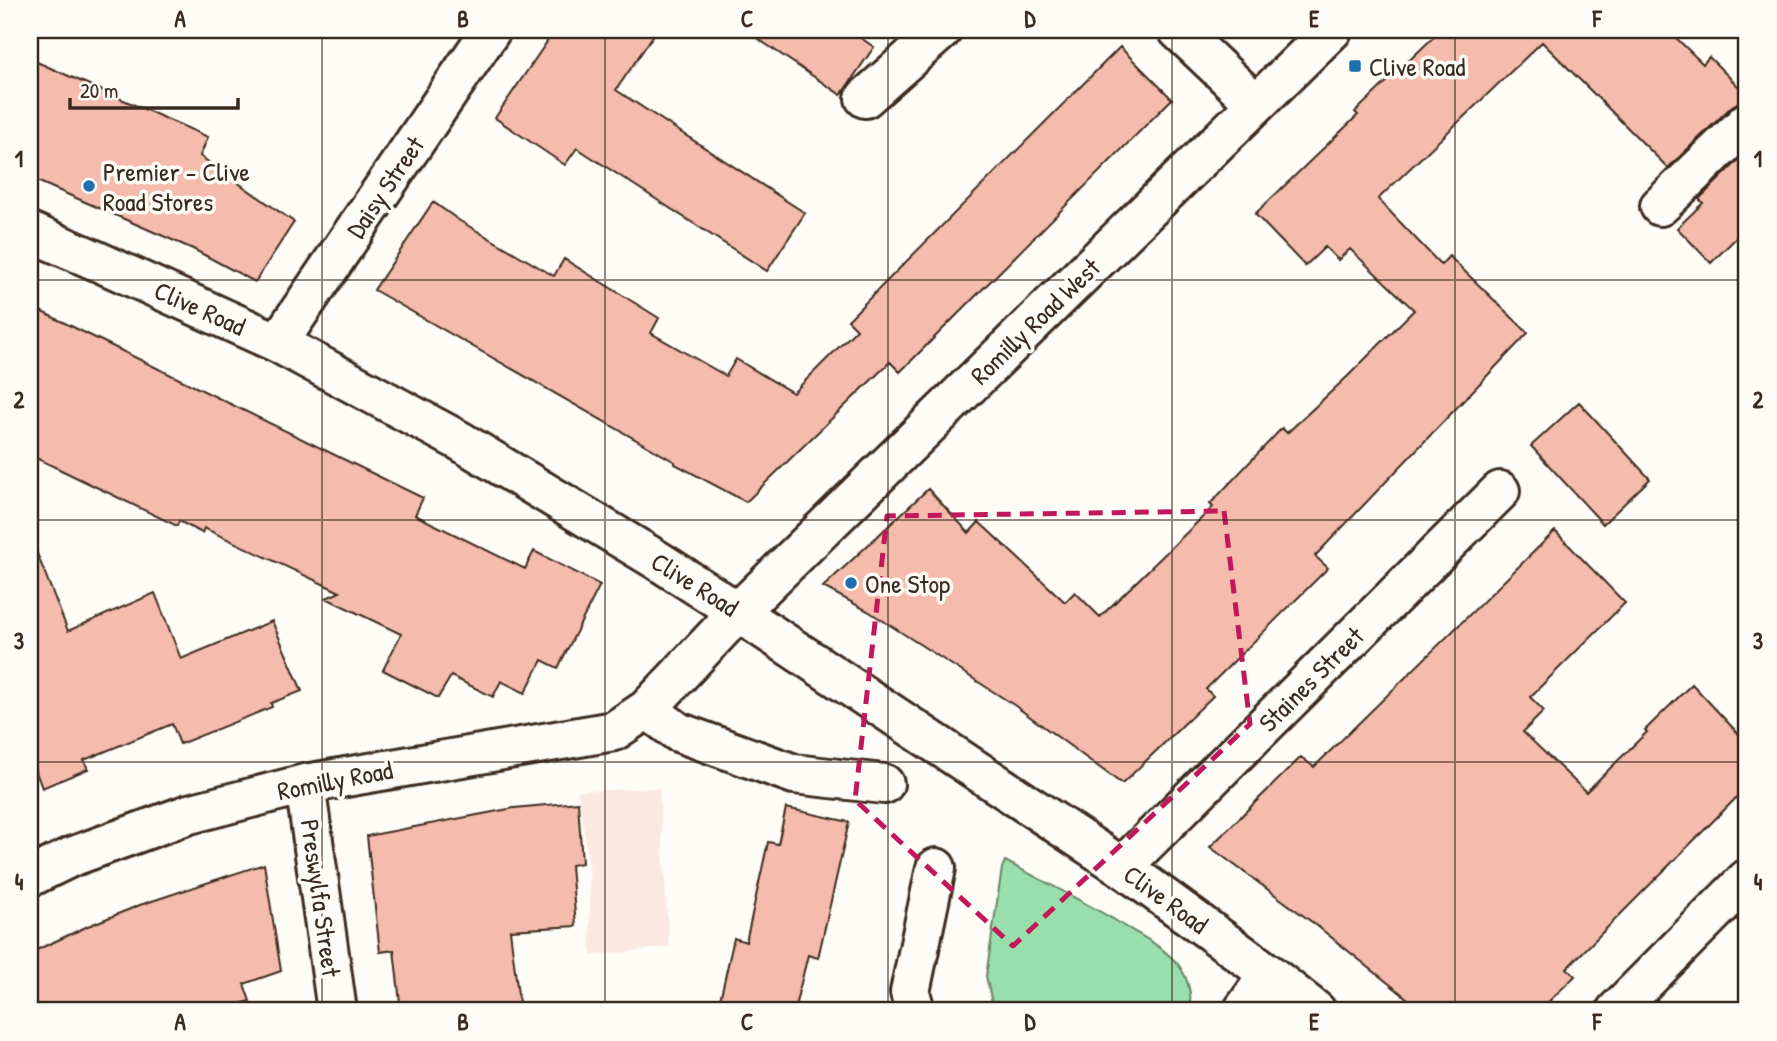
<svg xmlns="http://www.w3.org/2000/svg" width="1777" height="1041" viewBox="0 0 1777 1041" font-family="'Patrick Hand',sans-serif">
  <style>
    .built { fill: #fbe8e0 }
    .green { fill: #98dfac; stroke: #6a8465; stroke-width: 2 }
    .building { fill: #f5bbac; stroke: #3b2a1e; stroke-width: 2 }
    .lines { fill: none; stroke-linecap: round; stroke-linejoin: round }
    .minor-casing { stroke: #3b2a1e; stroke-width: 44 }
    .minor { stroke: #fdfcf7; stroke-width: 38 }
    .marked { fill: none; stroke: #c2185b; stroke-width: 5; stroke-dasharray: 14 9; stroke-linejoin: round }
    .grid { fill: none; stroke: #3b2a1e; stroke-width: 2; stroke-opacity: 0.55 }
    .poi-dot { fill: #1f6fb2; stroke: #fdfcf7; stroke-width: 2.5 }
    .labels { text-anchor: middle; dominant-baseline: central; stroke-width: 7; stroke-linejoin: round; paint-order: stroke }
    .poi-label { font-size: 26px; fill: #3b2a1e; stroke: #fdfcf7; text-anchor: start }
    .street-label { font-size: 26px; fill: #3b2a1e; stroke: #fdfcf7 }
    .neatline { fill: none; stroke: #3b2a1e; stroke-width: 2.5 }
    .grid-label { font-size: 23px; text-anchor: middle; font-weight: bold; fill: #3b2a1e }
  </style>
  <rect width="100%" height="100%" fill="#fdfcf7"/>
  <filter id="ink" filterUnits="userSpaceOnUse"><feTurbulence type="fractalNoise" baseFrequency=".0143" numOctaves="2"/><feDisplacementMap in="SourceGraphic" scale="14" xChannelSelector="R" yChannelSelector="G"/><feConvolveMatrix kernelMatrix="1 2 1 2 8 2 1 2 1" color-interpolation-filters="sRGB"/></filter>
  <g filter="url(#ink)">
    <path class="built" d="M 659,788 L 669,947 L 591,956 L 589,865 L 578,791 Z"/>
    <path class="green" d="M 1005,861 C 1045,882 1085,902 1123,925 C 1140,935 1158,944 1172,958 C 1185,969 1195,995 1188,1011 L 994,1011 L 986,976 L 1002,868 Z"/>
    <path class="building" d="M 555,30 L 657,30 L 616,90 L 805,213 L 767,271 L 577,148 L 565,165 L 495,118 Z
      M 745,30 L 849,30 L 874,47 L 841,95 Z
      M 1441,30 L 1668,30 L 1703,64 L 1709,57 L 1747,95 L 1747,101 L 1741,101 L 1732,106 L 1668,168 L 1542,42 L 1378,199 L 1441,265 L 1449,256 L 1528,333 L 1315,556 L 1328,568 L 1206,689 L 1213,696 L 1122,784 L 1014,705 L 868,611 L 823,587 L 928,489 L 969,533 L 979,522 L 1065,602 L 1075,592 L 1100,617 L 1213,507 L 1210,504 L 1282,428 L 1287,433 L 1348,376 L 1414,310 L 1350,249 L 1338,260 L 1325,247 L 1305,266 L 1255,214 L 1358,115 L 1355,112 Z
      M 1120,47 L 1172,99 L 900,372 L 890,362 L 746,502 L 675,464 L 675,462 L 374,290 L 433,202 L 460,221 L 554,276 L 564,259 L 659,318 L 651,333 L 726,376 L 736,359 L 793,393 L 857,329 L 848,320 Z
      M 30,59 L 208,137 L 200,156 L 294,222 L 255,282 L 193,249 L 30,178 Z
      M 1747,152 L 1747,247 L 1737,237 L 1711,263 L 1677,228 L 1703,203 L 1699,199 Z
      M 30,306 L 423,498 L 415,515 L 525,569 L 534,551 L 600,585 L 558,668 L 542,660 L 525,693 L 501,681 L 493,697 L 451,676 L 438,698 L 383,670 L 401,634 L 326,598 L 340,592 L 204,528 L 202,533 L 179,521 L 177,526 L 30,455 Z
      M 1579,402 L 1650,479 L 1603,524 L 1531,446 Z
      M 1555,531 L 1625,603 L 1530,697 L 1544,711 L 1523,732 L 1586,792 L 1647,732 L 1645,730 L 1692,684 L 1747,743 L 1747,787 L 1567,968 L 1575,976 L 1539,1011 L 1423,1011 L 1316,925 L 1210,847 L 1301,757 L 1314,767 Z
      M 30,541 L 32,541 L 68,631 L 155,593 L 181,659 L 272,621 L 302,691 L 271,703 L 272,707 L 180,744 L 172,724 L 84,760 L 88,769 L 42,788 L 30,756 Z
      M 578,802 L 582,863 L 571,865 L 576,926 L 510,930 L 520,1011 L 401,1011 L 394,950 L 380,952 L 367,836 L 514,808 Z
      M 786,808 L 849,822 L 818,958 L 808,955 L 794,1011 L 765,1011 L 720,1000 L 734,938 L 746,942 L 768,842 L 778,844 Z
      M 264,864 L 281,971 L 244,984 L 250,1001 L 216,1011 L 30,1011 L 30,953 L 88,926 L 140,905 Z"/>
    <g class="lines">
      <g class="minor-casing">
        <path id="minor" d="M 1178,30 L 1256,104
          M 865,98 L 942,30
          M 1660,206 L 1747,122
          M 30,232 L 97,261 L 278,343 L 460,441 L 657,560 L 738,612 L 1122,867 L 1269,974 L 1316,1011
          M 278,343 L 491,30
          M 647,709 L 678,732 L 794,774 L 884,784
          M 305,784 L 337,1011
          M 1122,867 L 1500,491
          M 30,877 L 71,857 L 189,814 L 305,784 L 614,731 L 647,709 L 738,612 L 1332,30
          M 915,1011 L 910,992 L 936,868
          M 1243,1011 L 1269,974
          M 1616,1011 L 1747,879"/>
      </g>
      <use href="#minor" class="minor"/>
    </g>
  </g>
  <path class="marked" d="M 1224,511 L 1250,724 L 1013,946 L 855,800 L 887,516 Z"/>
  <path class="grid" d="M 322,30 L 322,1011M 605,30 L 605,1011M 888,30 L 888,1011M 1172,30 L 1172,1011M 1455,30 L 1455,1011M 30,280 L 1747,280M 30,520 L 1747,520M 30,762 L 1747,762"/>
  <g class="poi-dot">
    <rect x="1348" y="59" width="14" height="14" rx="3.5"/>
    <circle cx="89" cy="186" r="7"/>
    <circle cx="851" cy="583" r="7"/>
  </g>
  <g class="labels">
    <g class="poi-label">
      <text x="1369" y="66">Clive Road</text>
      <text x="103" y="171">Premier - Clive<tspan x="103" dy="30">Road Stores</tspan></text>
      <text x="865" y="583">One Stop</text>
    </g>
    <g class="street-label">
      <text transform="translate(385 187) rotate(-56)">Daisy Street</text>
      <text transform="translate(200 308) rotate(24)">Clive Road</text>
      <text transform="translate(1035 321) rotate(-44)">Romilly Road West</text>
      <text transform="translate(695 584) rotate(32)">Clive Road</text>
      <text transform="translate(1311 679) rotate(-45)">Staines Street</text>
      <text transform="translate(335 780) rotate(-11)">Romilly Road</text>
      <text transform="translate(321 898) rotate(82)">Preswylfa Street</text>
      <text transform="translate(1166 899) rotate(36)">Clive Road</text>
    </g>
  </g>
  <rect width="1777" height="1041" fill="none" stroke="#fdfcf7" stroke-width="77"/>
  <path d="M70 98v10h168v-10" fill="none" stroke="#3b2a1e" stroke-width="3.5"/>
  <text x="80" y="98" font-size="21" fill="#3b2a1e" stroke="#fdfcf7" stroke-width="5" paint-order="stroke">20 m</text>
  <rect x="38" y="38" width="1700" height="964" class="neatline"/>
  <g class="grid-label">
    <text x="180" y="27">A</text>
    <text x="463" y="27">B</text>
    <text x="747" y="27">C</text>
    <text x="1030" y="27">D</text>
    <text x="1314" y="27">E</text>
    <text x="1597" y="27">F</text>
    <text x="19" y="167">1</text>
    <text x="1758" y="167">1</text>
    <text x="19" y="408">2</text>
    <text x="1758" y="408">2</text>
    <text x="19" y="649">3</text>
    <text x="1758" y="649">3</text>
    <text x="19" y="890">4</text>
    <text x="1758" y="890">4</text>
    <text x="180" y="1030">A</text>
    <text x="463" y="1030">B</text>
    <text x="747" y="1030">C</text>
    <text x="1030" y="1030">D</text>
    <text x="1314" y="1030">E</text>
    <text x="1597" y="1030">F</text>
  </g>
</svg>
